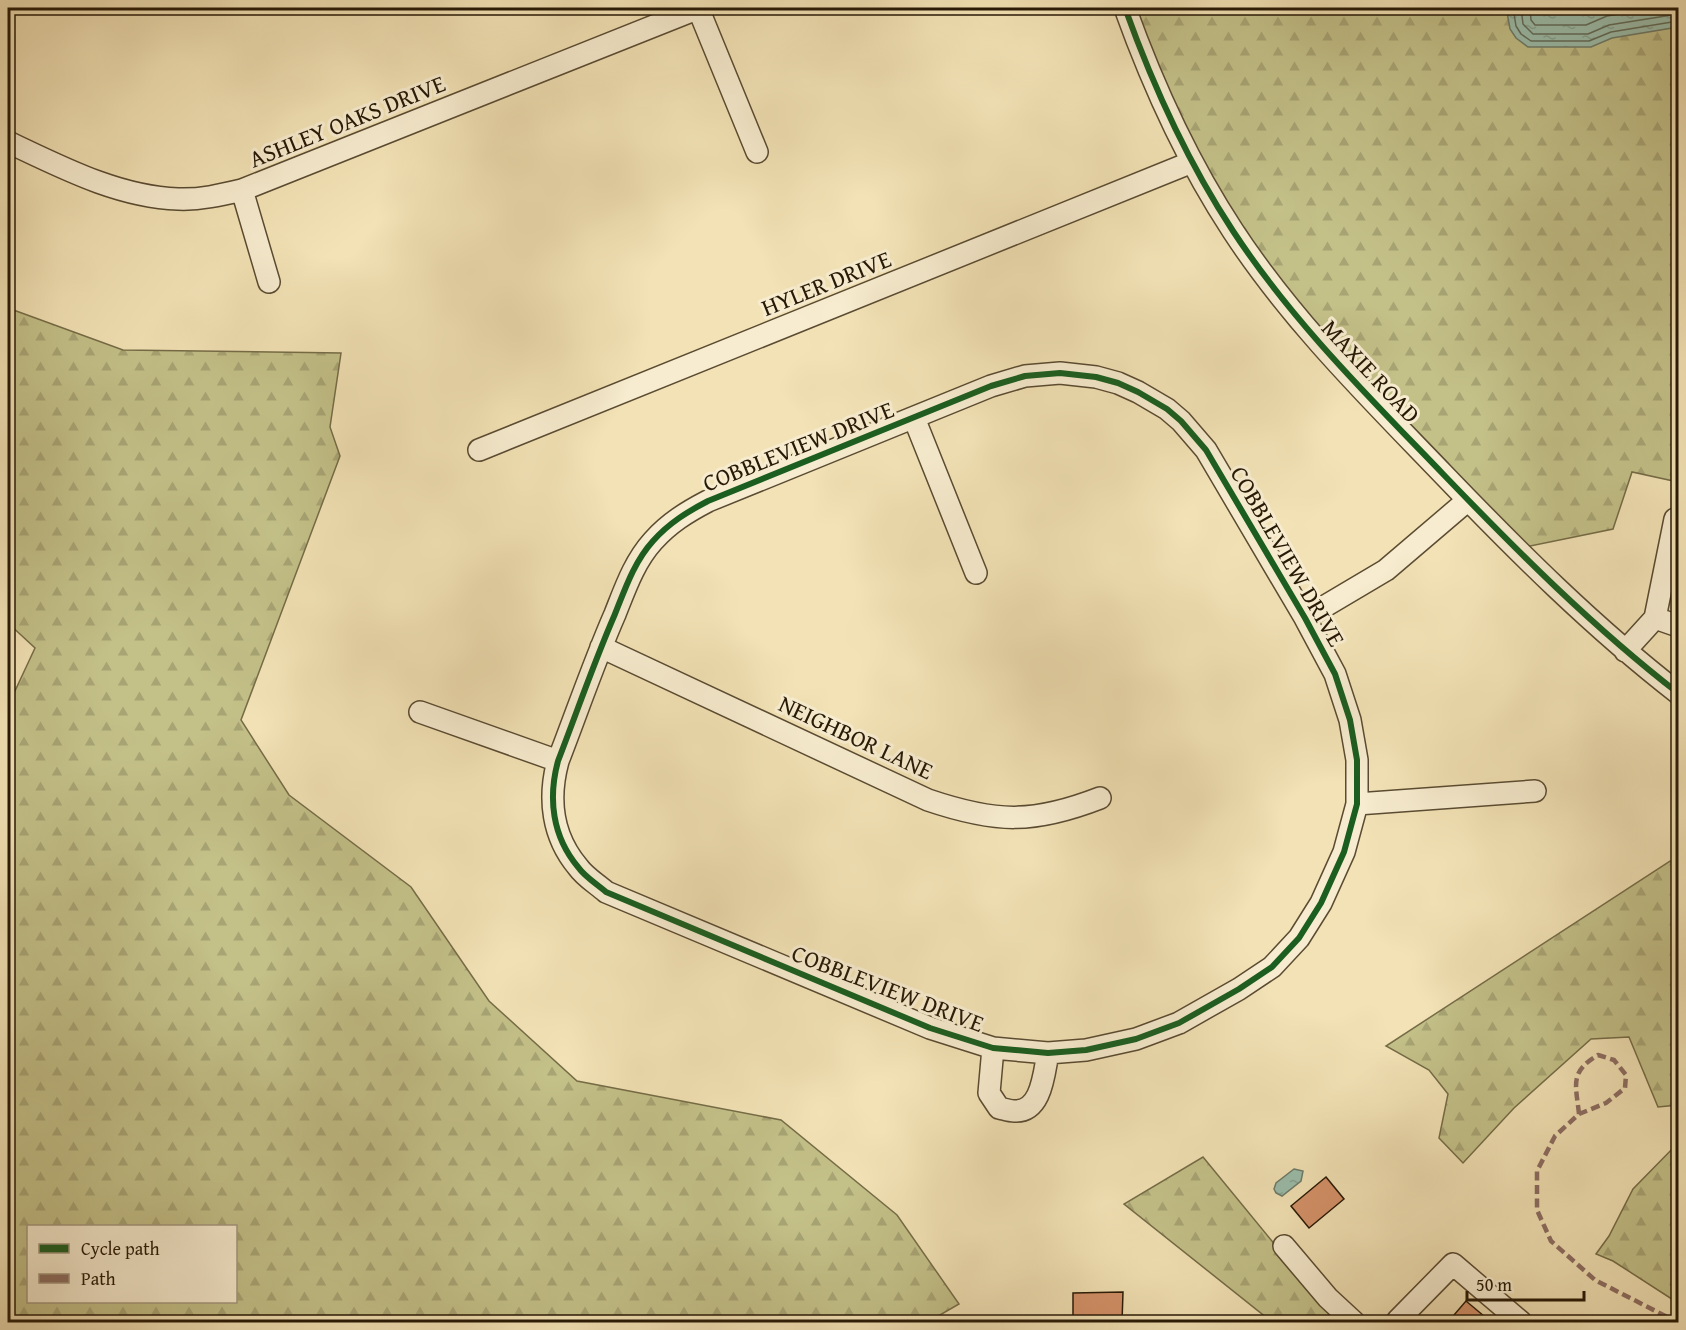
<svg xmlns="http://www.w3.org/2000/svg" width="1686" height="1330" viewBox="0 0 1686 1330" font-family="'Gentium Book Plus',serif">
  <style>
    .forest { fill: url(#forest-firs); stroke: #756c47; stroke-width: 1.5; fill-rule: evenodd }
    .water { fill: url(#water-ripples); stroke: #6d7c6a; stroke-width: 1.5 }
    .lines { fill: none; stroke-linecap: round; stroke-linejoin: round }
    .shore { stroke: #616c59; stroke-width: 1.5 }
    .building { fill: #d5926a; stroke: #271906; stroke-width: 1.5 }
    .minor-casing { stroke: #5a4b32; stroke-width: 24 }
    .minor { stroke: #f7eccf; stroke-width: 21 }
    .quiet { stroke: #8d6e63; stroke-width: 4.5; stroke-dasharray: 9 4.5; stroke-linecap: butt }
    .cycleway-casing { stroke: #f7eccf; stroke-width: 10 }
    .cycleway { stroke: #1b5e20; stroke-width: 6 }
    .labels { text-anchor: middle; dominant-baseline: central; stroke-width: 6; stroke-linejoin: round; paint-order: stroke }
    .street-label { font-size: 24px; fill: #271906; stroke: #f7eccf }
  </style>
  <defs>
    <pattern id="forest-firs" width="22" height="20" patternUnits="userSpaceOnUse" patternTransform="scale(1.5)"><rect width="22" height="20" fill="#c3c088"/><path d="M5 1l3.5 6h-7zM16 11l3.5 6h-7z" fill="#a8a474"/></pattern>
    <pattern id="water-ripples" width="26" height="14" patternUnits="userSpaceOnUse" patternTransform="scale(1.5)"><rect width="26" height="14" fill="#9bbeac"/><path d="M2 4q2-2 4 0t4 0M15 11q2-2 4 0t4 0" fill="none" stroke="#86a392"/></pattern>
  </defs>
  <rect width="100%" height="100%" fill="#f2e2b5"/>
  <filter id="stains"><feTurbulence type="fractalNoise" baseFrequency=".00333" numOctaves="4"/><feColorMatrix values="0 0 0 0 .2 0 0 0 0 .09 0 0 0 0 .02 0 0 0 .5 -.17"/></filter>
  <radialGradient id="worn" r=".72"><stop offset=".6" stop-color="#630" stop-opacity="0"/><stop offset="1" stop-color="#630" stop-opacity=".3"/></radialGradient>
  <path class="forest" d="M 1125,8 L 1678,8 L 1678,482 L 1632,472 L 1613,529 L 1515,549 L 1234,233 Z
    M 8,308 L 123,350 L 341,353 L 330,427 L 340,456 L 241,720 L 289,795 L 411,887 L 489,1001 L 577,1081 L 781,1120 L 897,1215 L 959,1304 L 928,1322 L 8,1322 L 8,706 L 35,648 L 8,623 ZM 28,1226 L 236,1226 L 236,1302 L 28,1302 Z
    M 1670,861 L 1678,865 L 1678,1105 L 1658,1107 L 1629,1037 L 1591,1039 L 1514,1108 L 1463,1163 L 1439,1138 L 1448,1094 L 1429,1070 L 1386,1046 Z
    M 1678,1143 L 1678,1303 L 1613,1261 L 1596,1254 L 1609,1236 L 1633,1189 Z
    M 1203,1157 L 1331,1313 L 1323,1322 L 1272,1322 L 1124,1204 Z"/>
  <path class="water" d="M 1508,8 L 1678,8 L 1678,27 L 1612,38 L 1591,47 L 1528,47 L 1516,38 L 1510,29 L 1507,12 Z
    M 1294,1169 L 1303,1171 L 1301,1181 L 1282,1196 L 1276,1193 L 1274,1189 L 1276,1183 Z"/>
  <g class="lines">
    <path class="shore" d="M 1513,8 L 1516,26 L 1521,34 L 1531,41 L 1589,41 L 1611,32 L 1678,21
      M 1521,8 L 1523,24 L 1533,34 L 1588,34 L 1609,25 L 1678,14
      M 1530,8 L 1531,20 L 1535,25 L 1586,25 L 1607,16 L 1659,8"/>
  </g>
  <path class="building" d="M 1326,1177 L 1344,1199 L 1309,1228 L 1291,1206 Z
    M 1123,1292 L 1122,1322 L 1073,1322 L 1073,1293 Z
    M 1466,1301 L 1491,1322 L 1448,1322 Z"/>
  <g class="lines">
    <g class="minor-casing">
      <path id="minor" d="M 698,8 L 757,152
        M 1125,8 C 1153,86 1187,161 1233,231 C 1292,321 1369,397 1443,474 C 1518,552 1593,627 1678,693
        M 8,142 C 61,167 118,197 178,199 C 200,200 221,195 242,190 L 699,8
        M 242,190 L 269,282
        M 1060,373 L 1096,377 L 1118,383 L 1138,392 L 1167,409 L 1181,421 L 1206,450 L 1305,618 L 1335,674 L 1350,720 L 1357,760 L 1357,804 L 1344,852 L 1321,903 L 1299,938 L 1272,967 L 1239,989 L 1179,1023 L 1136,1039 L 1086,1050 L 1048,1053 L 993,1048 L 930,1028 L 606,892 C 597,884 585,877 578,867 C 552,836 548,798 558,761 C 577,712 594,662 615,614 C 625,589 634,562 653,541 C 669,523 687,512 708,501 L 991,386 L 1025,376 Z
        M 914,418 L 976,573
        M 479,450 L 1192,162
        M 1305,618 L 1386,570 L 1468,500
        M 1655,618 L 1678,626
        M 601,647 L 928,800 C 996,823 1033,824 1100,798
        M 1625,651 L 1655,618 L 1675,519 L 1678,520
        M 420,712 L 558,761
        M 1357,804 L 1535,791
        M 993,1048 L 989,1093 L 999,1108 C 1004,1109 1009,1111 1014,1111 C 1042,1113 1044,1072 1048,1053
        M 1284,1246 L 1328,1298 L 1354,1322
        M 1398,1320 L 1453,1264 L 1521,1322"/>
    </g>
    <use href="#minor" class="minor"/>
    <path class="quiet" d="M 1579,1114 C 1576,1085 1569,1072 1598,1055 L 1614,1060 L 1626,1075 L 1625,1088 L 1606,1103 L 1579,1114 L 1555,1136 L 1537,1171 L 1537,1210 L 1551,1241 L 1595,1280 L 1677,1322"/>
    <g class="cycleway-casing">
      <path id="cycleway" d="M 1125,8 C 1153,86 1187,161 1233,231 C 1292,321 1369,397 1443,474 C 1518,552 1593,627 1678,693
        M 1060,373 L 1096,377 L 1118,383 L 1138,392 L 1167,409 L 1181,421 L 1206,450 L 1305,618 L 1335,674 L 1350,720 L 1357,760 L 1357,804 L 1344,852 L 1321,903 L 1299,938 L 1272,967 L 1239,989 L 1179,1023 L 1136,1039 L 1086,1050 L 1048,1053 L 993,1048 L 930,1028 L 606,892 C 597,884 585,877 578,867 C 552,836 548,798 558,761 C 577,712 594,662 615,614 C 625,589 634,562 653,541 C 669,523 687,512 708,501 L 991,386 L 1025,376 Z"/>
    </g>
    <use href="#cycleway" class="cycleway"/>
  </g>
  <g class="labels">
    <g class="street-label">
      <text transform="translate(347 121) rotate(-22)">ASHLEY OAKS DRIVE</text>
      <text transform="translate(826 283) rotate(-22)">HYLER DRIVE</text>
      <text transform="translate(1371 371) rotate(47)">MAXIE ROAD</text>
      <text transform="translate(798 446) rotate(-22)">COBBLEVIEW DRIVE</text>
      <text transform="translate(1288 556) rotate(60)">COBBLEVIEW DRIVE</text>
      <text transform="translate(856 737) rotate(25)">NEIGHBOR LANE</text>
      <text transform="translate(888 988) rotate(21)">COBBLEVIEW DRIVE</text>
    </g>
  </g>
  <rect width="1686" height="1330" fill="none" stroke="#f2e2b5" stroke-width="30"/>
  <rect x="9" y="9" width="1668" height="1312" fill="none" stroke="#271906" stroke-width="3"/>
  <rect x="15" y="15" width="1656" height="1300" fill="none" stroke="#271906" stroke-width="1.5"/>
  <rect x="27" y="1225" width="210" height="78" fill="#f7eccf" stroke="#a4987f" stroke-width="1.5"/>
  <rect x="39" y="1244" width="30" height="9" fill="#1b5e20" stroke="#a4987f" stroke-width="1.5"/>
  <text x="81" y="1255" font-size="18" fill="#271906">Cycle path</text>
  <rect x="39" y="1274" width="30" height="9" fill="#8d6e63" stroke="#a4987f" stroke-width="1.5"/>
  <text x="81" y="1285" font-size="18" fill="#271906">Path</text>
  <path d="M1467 1291v9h117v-9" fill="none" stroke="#271906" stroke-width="3"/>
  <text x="1476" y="1291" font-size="18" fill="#271906" stroke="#f7eccf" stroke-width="4.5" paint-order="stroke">50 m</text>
  <rect width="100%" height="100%" filter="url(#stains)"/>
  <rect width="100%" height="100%" fill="url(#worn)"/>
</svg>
